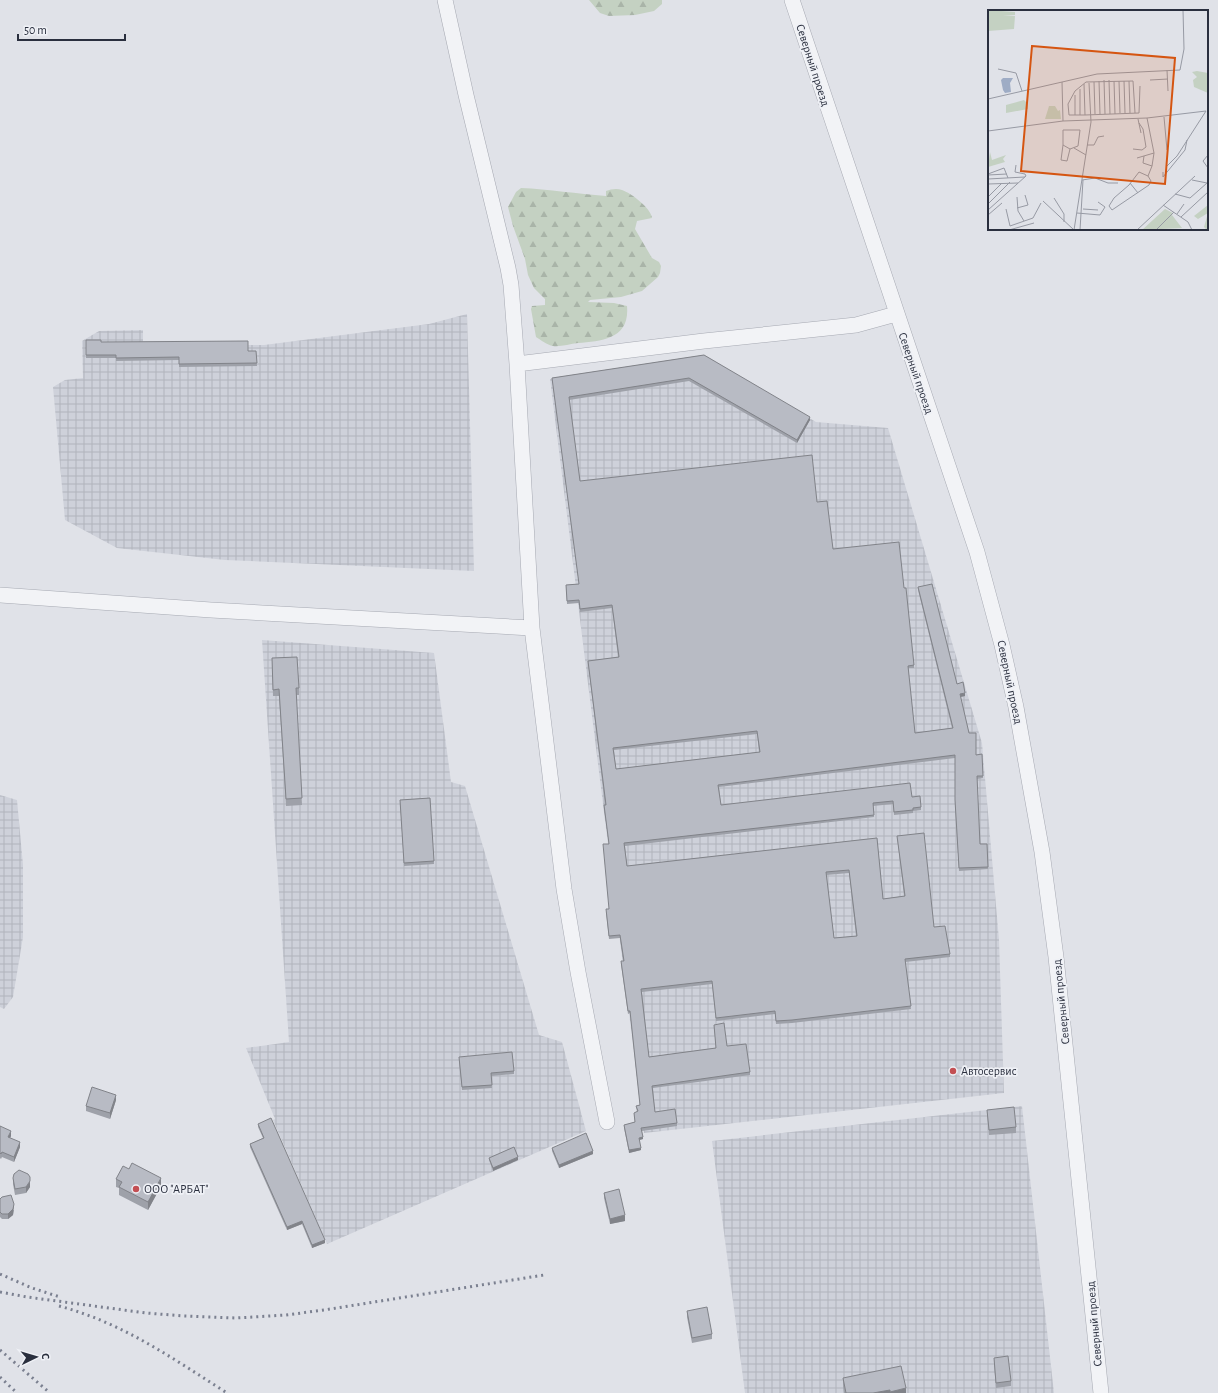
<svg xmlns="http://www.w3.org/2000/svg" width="1218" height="1393" viewBox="0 0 1218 1393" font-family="'Alegreya Sans',sans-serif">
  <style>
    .industrial { fill: url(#industrial-grid) }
    .forest { fill: url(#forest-firs) }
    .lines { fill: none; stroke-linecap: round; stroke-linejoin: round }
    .minor-casing { stroke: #a6a9b2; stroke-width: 16 }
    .minor { stroke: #f2f3f6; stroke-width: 15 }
    .rail { stroke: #7b8090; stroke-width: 3; stroke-dasharray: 2 4; stroke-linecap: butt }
    .wall { fill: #9ea1a9; fill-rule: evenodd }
    .shaded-wall { fill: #818389 }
    .building { fill: #b8bbc4; stroke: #818389; fill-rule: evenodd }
    .poi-dot { fill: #c34f53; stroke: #eff1f6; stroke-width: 1.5 }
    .labels { text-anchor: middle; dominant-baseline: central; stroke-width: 3.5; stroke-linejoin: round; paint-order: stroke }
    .street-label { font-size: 12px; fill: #2a2f3e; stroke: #eff1f6 }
    .poi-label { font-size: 12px; fill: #2a2f3e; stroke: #eff1f6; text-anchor: start }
    .inset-road { fill: none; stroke: #979aa4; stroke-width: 1 }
    .view { fill: #d55511; fill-opacity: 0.15; stroke: #d55511; stroke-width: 2 }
    .inset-edge { fill: none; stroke: #2a2f3e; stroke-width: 2 }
  </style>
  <defs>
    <pattern id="industrial-grid" width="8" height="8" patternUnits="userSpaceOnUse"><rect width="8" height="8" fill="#ced1da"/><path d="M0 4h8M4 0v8" fill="none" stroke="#b1b4bc"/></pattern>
    <pattern id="forest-firs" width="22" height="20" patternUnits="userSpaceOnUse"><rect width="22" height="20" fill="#c4d1c2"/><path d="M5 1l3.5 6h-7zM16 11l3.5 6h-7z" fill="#a9b4a8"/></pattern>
  </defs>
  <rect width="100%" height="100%" fill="#e0e2e8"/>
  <path class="industrial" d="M 467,314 L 474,571 L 225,560 L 117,548 L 65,520 L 53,387 L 65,380 L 83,378 L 82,341 L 99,331 L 143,330 L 143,345 L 264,345 L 429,324 Z
    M 704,356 L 816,422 L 888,428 L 982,743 L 999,940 L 1004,1093 L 644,1133 L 550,379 Z
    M 262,640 L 434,653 L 451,782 L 465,786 L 539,1035 L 562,1042 L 586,1131 L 327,1244 L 273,1120 L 275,1119 L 246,1048 L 289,1042 Z
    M 0,795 L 17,800 L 23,865 L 23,937 L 13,997 L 4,1009 L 0,1007 Z
    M 1022,1106 L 1054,1393 L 745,1393 L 712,1141 Z"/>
  <path class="forest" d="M 589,0 L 662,0 L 662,4 L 654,11 L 635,15 L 609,16 L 600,13 Z
    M 521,188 C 549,189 577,194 606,196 L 606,191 C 611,189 617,188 622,190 C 631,193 651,208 652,218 L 637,221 L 635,229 L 652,258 L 659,262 L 661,266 L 660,273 L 658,277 L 642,291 L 621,297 L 590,300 L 588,302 L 614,303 L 627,306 C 630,339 602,341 578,343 C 570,344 560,347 553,346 C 547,345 541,340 536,337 L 531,309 L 532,306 L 545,305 L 545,299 L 534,288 L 528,275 L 525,259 L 513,226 L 508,207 L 516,192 Z"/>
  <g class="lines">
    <g class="minor-casing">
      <path id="minor" d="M 445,0 L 466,95 L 508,268 L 511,285 L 517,364
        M 792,0 L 977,552 L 1002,645 L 1016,707 L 1042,852 L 1056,957 L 1101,1393
        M 0,595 L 211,610 L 532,628
        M 607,1122 L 578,972 L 564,889 L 532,628 L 517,364 L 704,341 L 856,325 L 896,314"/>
    </g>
    <use href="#minor" class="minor"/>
    <path class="rail" d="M 0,1274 L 32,1288 L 60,1297
      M 0,1292 L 27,1297 L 146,1313 L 184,1316 L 236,1318 L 286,1315 L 324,1310 L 544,1275
      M 59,1306 C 123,1323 172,1358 227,1393
      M 0,1350 L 50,1393
      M 0,1377 L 17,1393"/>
  </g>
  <path class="wall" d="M 86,340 L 101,342 L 248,351 L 256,351 L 257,366 L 179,367 L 179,360 L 116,361 L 116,358 L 86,358 Z
    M 704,355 L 810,420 L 797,443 L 689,381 L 569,400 L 580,481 L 817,502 L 833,549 L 904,588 L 914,665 L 914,668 L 908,668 L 915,733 L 952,728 L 918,590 L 918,587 L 957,684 L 965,696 L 960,697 L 969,733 L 976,755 L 982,754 L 983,778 L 977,779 L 980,844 L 987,844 L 988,869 L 959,871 L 955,803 L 955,758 L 719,787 L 721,805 L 912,797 L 921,807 L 921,810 L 913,811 L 913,813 L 894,815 L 893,804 L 873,806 L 874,817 L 625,846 L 627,866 L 877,838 L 883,899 L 904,896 L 897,836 L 934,927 L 950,954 L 950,957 L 905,962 L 911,1009 L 792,1023 L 776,1024 L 775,1014 L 716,1021 L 712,984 L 642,992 L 649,1057 L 716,1048 L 714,1025 L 727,1046 L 750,1072 L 750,1075 L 653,1088 L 655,1112 L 677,1123 L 677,1126 L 642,1131 L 643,1139 L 639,1140 L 641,1150 L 629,1153 L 624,1128 L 624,1125 L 635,1122 L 634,1113 L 637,1112 L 636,1106 L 640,1105 L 630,1013 L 628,1014 L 621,964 L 621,961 L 623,961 L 620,938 L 609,939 L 606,912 L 609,909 L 609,844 L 604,808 L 604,805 L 605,805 L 588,663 L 588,661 L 618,657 L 612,608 L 580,612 L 579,603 L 567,604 L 566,585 L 579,584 L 552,378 ZM 757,734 L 759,752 L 616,769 L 614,750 ZM 849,873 L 856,936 L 834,938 L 826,875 Z
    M 272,658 L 299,688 L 299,695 L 296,695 L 302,805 L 286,806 L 279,696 L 273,696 Z
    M 430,798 L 434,864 L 404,866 L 400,800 Z
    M 459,1060 L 514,1071 L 514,1074 L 491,1076 L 492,1088 L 462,1090 Z
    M 116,1100 L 110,1119 L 86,1111 L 86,1106 Z
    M 987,1110 L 1016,1127 L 1016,1133 L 989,1135 Z
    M 258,1124 L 325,1243 L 312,1248 L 302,1224 L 287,1230 L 250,1147 L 250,1144 L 263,1138 L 258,1127 Z
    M 0,1126 L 11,1136 L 10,1138 L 20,1147 L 14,1162 L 2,1157 L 1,1159 L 0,1158 Z
    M 552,1148 L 593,1154 L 559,1168 L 552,1151 Z
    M 489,1158 L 518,1160 L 493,1171 L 489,1160 Z
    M 13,1178 L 30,1187 L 26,1193 L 15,1195 L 13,1184 Z
    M 116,1179 L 161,1186 L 148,1210 L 119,1195 L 119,1188 L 116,1187 Z
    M 604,1193 L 625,1221 L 610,1224 L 604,1198 Z
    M 0,1199 L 14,1210 L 13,1215 L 8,1219 L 2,1219 L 0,1217 Z
    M 687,1311 L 712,1334 L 712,1339 L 692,1343 L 687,1317 Z
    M 994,1358 L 1011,1381 L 1011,1386 L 996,1388 L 994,1364 Z
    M 843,1378 L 906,1393 L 844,1393 L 843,1386 Z"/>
  <path class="shaded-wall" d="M 810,417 L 810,420 L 797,443 L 797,440 Z
    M 965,693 L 965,696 L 960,697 L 960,694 Z
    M 116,1095 L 116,1100 L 110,1119 L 110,1113 Z
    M 11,1131 L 11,1136 L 8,1142 L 8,1137 Z
    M 643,1137 L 643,1139 L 639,1140 L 639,1138 Z
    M 20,1142 L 20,1147 L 14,1162 L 14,1157 Z
    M 641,1148 L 641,1150 L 629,1153 L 629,1150 Z
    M 593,1151 L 593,1154 L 559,1168 L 559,1165 Z
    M 518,1157 L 518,1160 L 493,1171 L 493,1168 Z
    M 161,1178 L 161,1186 L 148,1210 L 148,1202 Z
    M 30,1181 L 30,1187 L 26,1193 L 26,1187 Z
    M 14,1204 L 13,1215 L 8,1219 L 8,1214 Z
    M 625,1215 L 625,1221 L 610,1224 L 610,1219 Z
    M 302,1221 L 302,1224 L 287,1230 L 287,1227 Z
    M 325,1240 L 325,1243 L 312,1248 L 312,1245 Z
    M 906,1388 L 906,1393 L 890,1393 L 890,1392 Z
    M 890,1390 L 890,1393 L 873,1393 Z"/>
  <path class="building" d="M 86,340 L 101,340 L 101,342 L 248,341 L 248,351 L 256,351 L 257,363 L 179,364 L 179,357 L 116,358 L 116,355 L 86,355 Z
    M 704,355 L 810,417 L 797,440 L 689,378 L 569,397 L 580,481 L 812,455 L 817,502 L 827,501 L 833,549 L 899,542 L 904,588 L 906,588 L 914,665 L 908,666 L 915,733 L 953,728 L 918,587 L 932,584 L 957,684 L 963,682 L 965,693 L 960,694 L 969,733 L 976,733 L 976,755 L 982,754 L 983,776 L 977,776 L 980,844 L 987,844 L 988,867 L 959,868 L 955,800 L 955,755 L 718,785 L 721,805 L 910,783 L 912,797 L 920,796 L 921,807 L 913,808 L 913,810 L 894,812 L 893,801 L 873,803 L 874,815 L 624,843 L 627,866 L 877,838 L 883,899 L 905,896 L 897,836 L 924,833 L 934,927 L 945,926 L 950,954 L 905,959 L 911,1006 L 792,1020 L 776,1021 L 775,1011 L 716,1018 L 712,981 L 641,989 L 649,1057 L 716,1048 L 714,1025 L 724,1023 L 727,1046 L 746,1044 L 750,1072 L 652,1086 L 655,1112 L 675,1109 L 677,1123 L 641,1128 L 643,1137 L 639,1138 L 641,1148 L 629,1150 L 624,1125 L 635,1122 L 634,1113 L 638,1111 L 636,1106 L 640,1105 L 630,1011 L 628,1011 L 621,961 L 624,961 L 620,935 L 609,936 L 606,909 L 609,909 L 603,844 L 609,844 L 604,805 L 606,805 L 588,661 L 619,657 L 612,605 L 580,609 L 579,600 L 567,601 L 566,585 L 579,584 L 552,378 ZM 757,731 L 760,752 L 616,769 L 613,748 ZM 849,870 L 857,936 L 834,938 L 826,872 Z
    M 297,657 L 299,688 L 296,688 L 302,798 L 286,799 L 279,689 L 273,690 L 272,658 Z
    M 430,798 L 434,861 L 404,863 L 400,800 Z
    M 512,1052 L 514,1071 L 491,1073 L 492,1085 L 462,1087 L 459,1057 Z
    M 92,1087 L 116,1095 L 110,1113 L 86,1106 Z
    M 1014,1107 L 1016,1127 L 989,1130 L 987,1110 Z
    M 271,1118 L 325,1240 L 312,1245 L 302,1221 L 287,1227 L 250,1144 L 264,1138 L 258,1124 Z
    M 0,1126 L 11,1131 L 8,1137 L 20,1142 L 14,1157 L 2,1152 L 1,1154 L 0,1153 Z
    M 586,1133 L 593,1151 L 559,1165 L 552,1148 Z
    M 514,1147 L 518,1157 L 493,1168 L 489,1158 Z
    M 132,1163 L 161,1178 L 148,1202 L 119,1187 L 122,1182 L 116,1179 L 123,1166 L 129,1169 Z
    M 19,1170 L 28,1174 L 30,1177 L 30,1181 L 26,1187 L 15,1189 L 13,1178 L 14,1174 Z
    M 619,1189 L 625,1215 L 610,1219 L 604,1193 Z
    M 11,1195 L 14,1204 L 13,1209 L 8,1214 L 2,1214 L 0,1212 L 0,1199 L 2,1197 Z
    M 707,1307 L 712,1334 L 692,1338 L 687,1311 Z
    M 1008,1356 L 1011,1381 L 996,1383 L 994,1358 Z
    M 901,1366 L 906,1388 L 890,1392 L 890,1390 L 873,1393 L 846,1393 L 843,1378 Z"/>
  <g class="poi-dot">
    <circle cx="953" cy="1071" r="4"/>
    <circle cx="136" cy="1189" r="4"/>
  </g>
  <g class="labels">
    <g class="street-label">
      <text transform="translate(813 65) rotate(72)">Северный проезд</text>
      <text transform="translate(916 373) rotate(71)">Северный проезд</text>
      <text transform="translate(1010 682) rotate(78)">Северный проезд</text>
      <text transform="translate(1061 1002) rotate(-96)">Северный проезд</text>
      <text transform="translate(1094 1324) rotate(-95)">Северный проезд</text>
    </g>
    <g class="poi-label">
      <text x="961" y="1071">Автосервис</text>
      <text x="144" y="1189">ООО "АРБАТ"</text>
    </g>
  </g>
  <g transform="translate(988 10)">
    <rect width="220" height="220" fill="#e0e2e8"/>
    <path d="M 0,0 L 27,2 L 27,5 L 15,6 L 27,6 L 26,19 L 0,21 ZM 209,61 L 220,63 L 220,83 L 206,77 L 205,70 L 209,67 L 204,62 ZM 36,90 L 40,94 L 40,99 L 18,103 L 18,95 ZM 61,96 L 67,96 L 70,101 L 72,100 L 73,109 L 57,109 ZM 2,142 L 4,150 L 18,145 L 15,149 L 17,152 L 0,157 ZM 220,195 L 220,220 L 219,220 L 216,217 L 220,203 L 210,209 L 206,206 Z" fill="#c4d1c2"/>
    <path d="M 177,199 L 185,203 L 184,205 L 194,218 L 154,220 Z" fill="#c4d1c2"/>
    <path d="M 15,68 L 25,68 L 22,73 L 23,82 L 17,83 L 15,80 L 13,70 Z" fill="#9eacc5"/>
    <path class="inset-road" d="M 10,59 L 28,63 L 34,81M 179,60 L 180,81M 116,70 L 117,104M 121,70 L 122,104M 162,70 L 180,69M 111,71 L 112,104M 126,71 L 127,104M 131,71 L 132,103M 136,71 L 137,103M 141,71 L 142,103M 74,72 L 75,111 L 159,108 L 166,143 L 164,156 L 160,166 L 151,162 L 141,175 L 126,188 L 121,196 L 124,200 L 161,175 L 163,171 L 160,166M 106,72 L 107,104M 96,74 L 97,105M 92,79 L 92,105M 87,85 L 87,105M 0,89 L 109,64 L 192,60 L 196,39 L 195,0M 147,103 L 145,71 L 98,72 L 87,81 L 80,94 L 81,105 L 97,105 L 151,103 L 152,76M 176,107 L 179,140M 159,108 L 218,101 L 189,146 L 178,157M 150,109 L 153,123M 0,121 L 75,111M 75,135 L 75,120 L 92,120 L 90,136 L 82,139M 75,135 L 82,139 L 79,151 L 73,150 ZM 99,135 L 106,135 L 110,127 L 116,126M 86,138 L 98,145M 145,139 L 154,140 L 158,137 L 155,119 L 151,113M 220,145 L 215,151 L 220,158M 156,146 L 155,153 L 164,156M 149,148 L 166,143M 175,162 L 175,167 L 197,140 L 199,130M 0,164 L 16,158 L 20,168M 0,165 L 19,164M 0,169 L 37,167M 94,170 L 107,168 L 120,173 L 130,173M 204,170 L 219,173M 142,173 L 150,183M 0,174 L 30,173M 187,184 L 202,188 L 219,173M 0,187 L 14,173M 29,187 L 30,201 L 36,211M 66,188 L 76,204 L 76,212M 55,191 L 86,220M 0,194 L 22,172M 175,195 L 200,212 L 204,220M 29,198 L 40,195 L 37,185M 18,199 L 22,216M 95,199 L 110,200M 0,200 L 38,166 L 37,164 L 27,162 L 28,155M 89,203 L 112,205 L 117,197 L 110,192M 189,204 L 196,194M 0,205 L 14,193M 193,207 L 220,182M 22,216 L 45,208 L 53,193M 21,220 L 46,213M 86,220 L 103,112 L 101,73M 92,220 L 95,170M 149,220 L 207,166M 168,220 L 186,202"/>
    <path class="view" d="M 44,36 L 187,48 L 177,174 L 33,161 Z"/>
    <rect width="220" height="220" class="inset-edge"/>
  </g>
  <g transform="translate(36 1357) rotate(85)" stroke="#eff1f6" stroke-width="3" paint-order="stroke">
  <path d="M0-3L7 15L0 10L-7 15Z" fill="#2a2f3e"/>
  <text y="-6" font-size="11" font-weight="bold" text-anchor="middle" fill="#2a2f3e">С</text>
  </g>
  <path d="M18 34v6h107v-6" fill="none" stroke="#2a2f3e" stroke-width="2"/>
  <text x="24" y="34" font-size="12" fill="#2a2f3e" stroke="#eff1f6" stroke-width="3" paint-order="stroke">50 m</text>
</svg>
